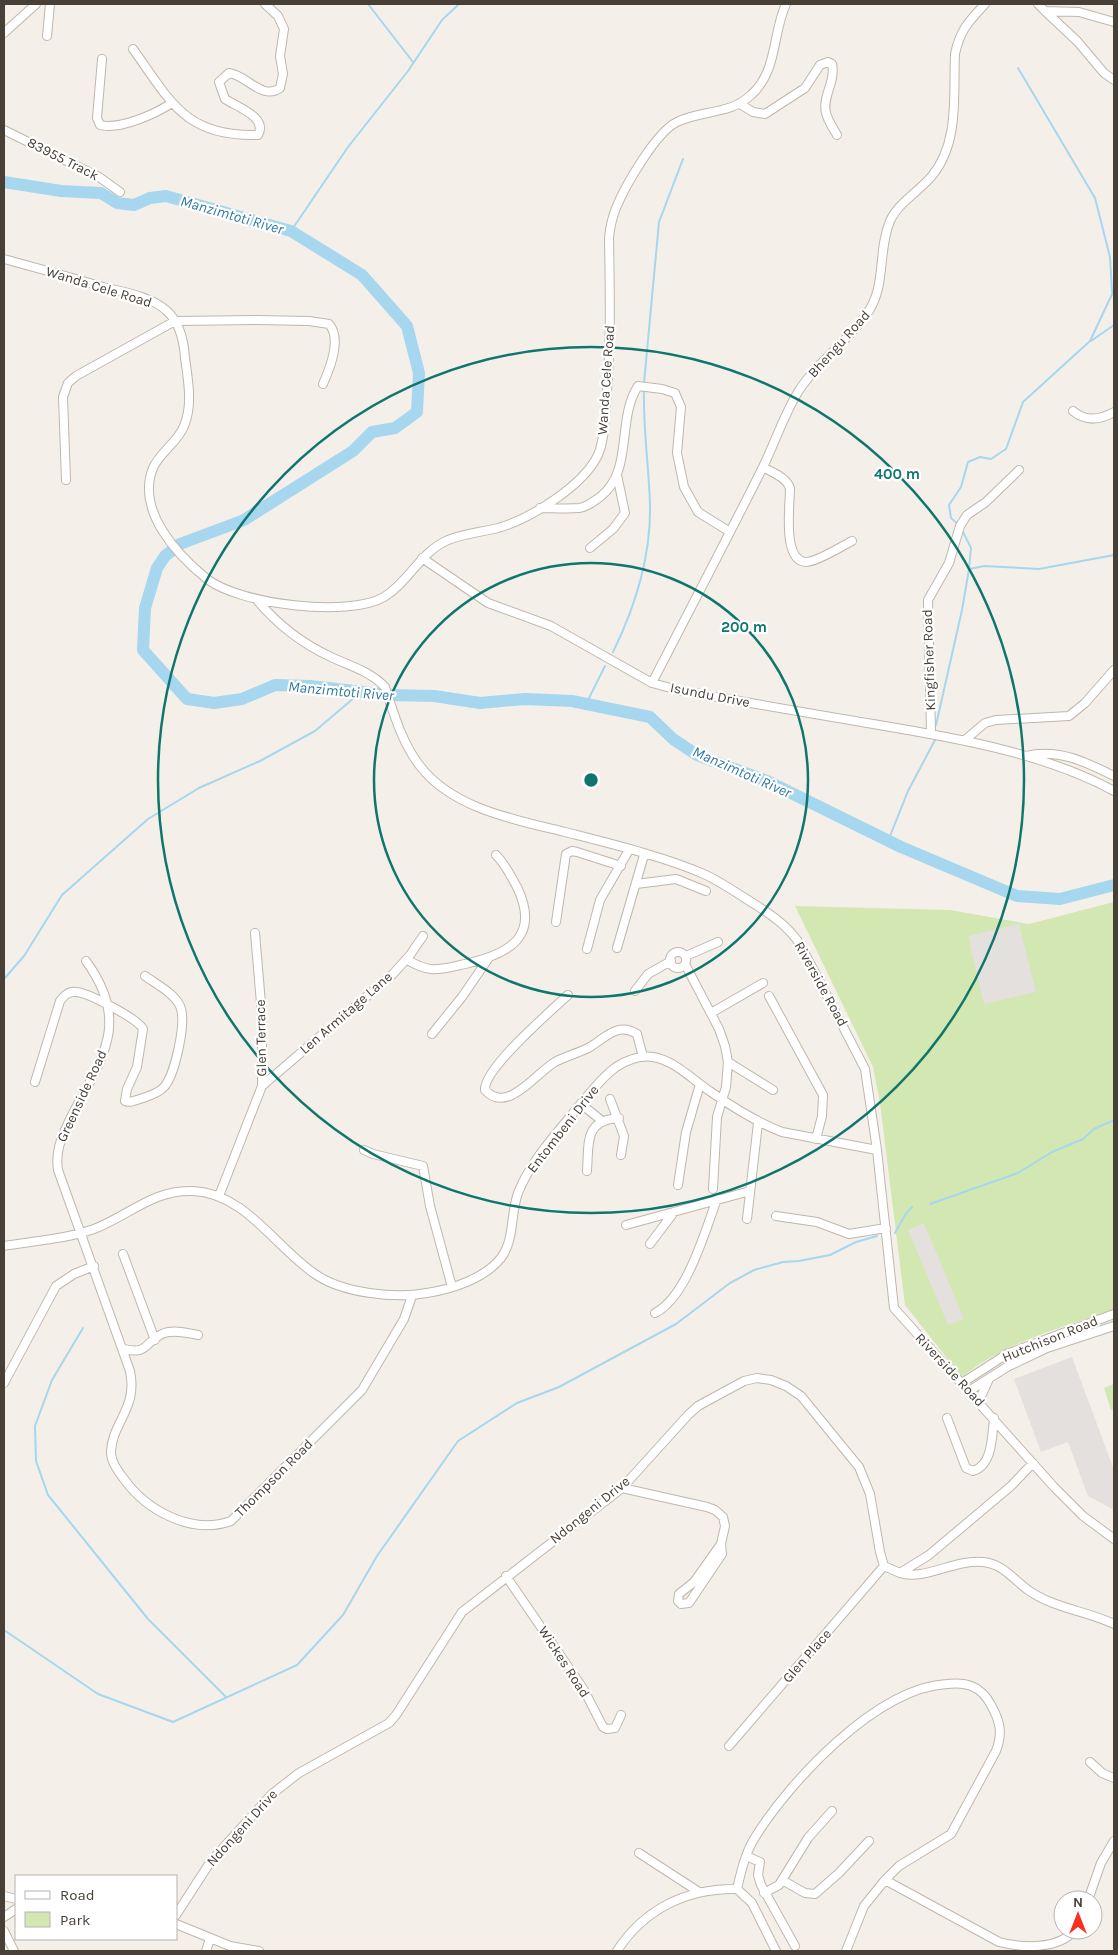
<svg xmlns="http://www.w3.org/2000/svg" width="1118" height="1955" viewBox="0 0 1118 1955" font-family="Karla,sans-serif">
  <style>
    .green { fill: #d3e7b2 }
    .parking { fill: #e3e0dd }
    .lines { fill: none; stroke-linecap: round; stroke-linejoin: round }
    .stream { stroke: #a7d6ef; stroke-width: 2 }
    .river { stroke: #a7d6ef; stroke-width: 12 }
    .minor-casing { stroke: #c0b7ab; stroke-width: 10 }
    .minor { stroke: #fff; stroke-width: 8 }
    .ring { fill: none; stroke: #0f766e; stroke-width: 2.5 }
    .labels { text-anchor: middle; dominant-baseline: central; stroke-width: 4.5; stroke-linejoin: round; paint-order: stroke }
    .street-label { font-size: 14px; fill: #484037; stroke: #fff }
    .water-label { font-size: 15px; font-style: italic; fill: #2e78a3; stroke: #fff }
    .centre { fill: #0f766e; stroke: #fff; stroke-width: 2.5 }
    .ring-label { font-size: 15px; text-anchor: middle; font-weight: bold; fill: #0f766e; stroke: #fff; stroke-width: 4.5; stroke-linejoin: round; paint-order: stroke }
  </style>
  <rect width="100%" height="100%" fill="#f4f0e9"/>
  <path class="green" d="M 1114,902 L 1114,1309 C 1063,1328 1006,1341 962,1377 L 905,1305 L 880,1103 L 873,1067 L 795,906 L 950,910 L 1029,924 Z
    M 1114,1384 L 1114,1409 L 1111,1410 L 1104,1388 Z"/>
  <path class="parking" d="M 1019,924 L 1036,992 L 984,1004 L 968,936 Z
    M 924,1223 L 964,1319 L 948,1325 L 908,1230 Z
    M 1072,1357 L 1114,1470 L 1114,1510 L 1088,1496 L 1068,1442 L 1041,1452 L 1014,1379 Z"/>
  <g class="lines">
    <path class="stream" d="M 368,4 L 413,62
      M 4,6 L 5,4
      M 1018,68 L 1095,198 L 1110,257 L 1112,292
      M 291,231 L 348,147 L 408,71 L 442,20 L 459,4
      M 1091,341 L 1114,325
      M 644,383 L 659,222 L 683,159
      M 959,525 L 951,518 L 949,505 L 961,487 L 968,462 L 980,457 L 991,459 L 1006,449 L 1023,402 L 1090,341 L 1114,290
      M 969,569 L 984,566 L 1039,569 L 1114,555
      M 613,652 C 635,607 651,556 650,505 C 649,467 643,430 644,391
      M 586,704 L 605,666
      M 936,725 L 962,610 L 969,569 L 971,548 L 963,532
      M 888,841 L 908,791 L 935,740
      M 4,979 L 24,956 L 62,895 L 148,819 L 199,788 L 260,761 L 315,731 L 361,692
      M 930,1204 L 1018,1173 L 1052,1152 L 1083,1139 L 1094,1129 L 1114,1120
      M 895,1233 L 905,1215 L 912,1207
      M 83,1328 L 52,1380 L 35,1426 L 36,1461 L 48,1495 L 148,1619 L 226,1697
      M 4,1630 L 98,1694 L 173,1722 L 297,1665 L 343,1615 L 377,1556 L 458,1441 L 517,1403 L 559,1387 L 676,1324 L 730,1283 L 754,1270 L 783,1262 L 799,1261 L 830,1255 L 856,1242 L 877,1236"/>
    <path class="river" d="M 4,182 L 61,191 L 101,193 L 117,203 L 134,205 L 150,198 L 166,196 L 291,231 L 362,275 L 407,326 L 419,373 L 417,412 L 395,428 L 372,432 L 353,451 L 244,520 L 180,544 L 165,556 L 157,568 L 145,608 L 143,650 L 187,699 L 214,703 L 242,699 L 275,685 L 310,686 L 390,695 L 434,696 L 480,703 L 525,699 L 572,701 L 650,717 L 673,739 L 697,755 L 767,781 L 901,847 L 1017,896 L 1060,899 L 1114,885"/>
    <g class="minor-casing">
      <path id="minor" d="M 1038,4 L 1045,11 L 1079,12 L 1114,22
        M 1045,11 L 1077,41 L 1104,73 L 1114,80
        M 4,33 L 36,4
        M 47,36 L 50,4
        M 133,49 C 171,102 185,137 258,135 C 268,117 237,107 225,99 L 219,82 L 229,73 C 247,75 262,101 280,88 L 283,74 L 280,56 L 284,29 L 278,16 L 265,4
        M 102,59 L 97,118 L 100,125 C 120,130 155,114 172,103
        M 740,104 L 753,112 L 765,114 L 805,88 L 820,65 L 828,62 L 832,64 C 836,82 822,96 826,113 C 828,121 833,128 837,135
        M 4,130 L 99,177 L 120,192
        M 4,259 C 37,268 70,277 103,287 C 123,292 151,296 167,311 C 180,323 184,342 185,358 C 188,380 193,405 184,426 C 178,442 160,452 153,468 C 136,510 176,554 207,579 C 239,604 348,618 384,597 C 409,582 420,552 448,540 C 463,534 481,532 498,528 C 530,519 583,486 598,455 C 605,439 604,421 606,404 C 611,349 610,293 609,238 C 610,227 612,218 616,208 C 625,186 656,132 677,122 C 701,110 730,115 751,95 C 778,71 772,34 786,4
        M 1073,411 C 1086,422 1100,420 1114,412
        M 763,467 C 773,473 786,477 790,488 C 790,505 782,561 806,562 C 817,562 842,546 852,541
        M 66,480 L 63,397 L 68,383 L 76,376 L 175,321 L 257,320 L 309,321 L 329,324 C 342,339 330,368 323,384
        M 540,508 C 553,508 566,509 579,508 C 587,507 593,502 600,497 C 634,471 616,420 638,386 L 662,389 L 675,393 L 681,407 L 677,453 L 684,487 L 698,512 L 730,532
        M 590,548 L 613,529 L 625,513 L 617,475
        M 422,558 L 488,603 L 551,626 L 652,683 L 678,690 C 743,702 808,713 873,724 C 951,737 1045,753 1114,791
        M 257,600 C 277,624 303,644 331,657 C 350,666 370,671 385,687 C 394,714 402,743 420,766 C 453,809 516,820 565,832 C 608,843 666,857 706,875 C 721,882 735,892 748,900 C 769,913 786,924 800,944 L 865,1069 L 877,1150 L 894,1308 L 1054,1487 L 1083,1516 L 1114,1539
        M 652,683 C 689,611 727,539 763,467 C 775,442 784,415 798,392 C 817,362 846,343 866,315 C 887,288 877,252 890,221 C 898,203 918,192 931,177 C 960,143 953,95 955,54 C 960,30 969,21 985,4
        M 931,733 L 928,600 L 949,563 L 960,526 L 967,515 L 986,502 L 1019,470
        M 965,740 L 985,723 L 996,720 L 1069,716 L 1085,703 L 1114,670
        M 1026,756 C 1058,748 1086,762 1114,776
        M 636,884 L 676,879 L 706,891
        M 556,922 L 566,854 L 572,851 L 577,852 L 621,866
        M 617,948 L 644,855
        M 587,949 L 600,900 L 629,850
        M670 960a8 8 0 1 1 16 0a8 8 0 1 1-16 0Z
        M 686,956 L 718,942
        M 406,959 C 430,974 439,970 465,964 C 509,954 541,937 517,887 C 510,875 506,865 496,855
        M 86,961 C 132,1024 101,1059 70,1119 C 62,1137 55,1150 58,1170 L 130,1371 C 138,1409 112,1422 111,1452 C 111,1462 118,1471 124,1479 C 147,1511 192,1535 231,1521 L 362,1390 L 404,1319 L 412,1296
        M 685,964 L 719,1029 L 725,1046 L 728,1062 L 726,1087 L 717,1117 L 713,1189
        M 635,991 L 648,974 L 671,961
        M 568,995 C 551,1011 483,1069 485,1090 C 507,1115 536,1073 555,1062 C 566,1056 579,1053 590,1047 C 606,1037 618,1022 637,1034 L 643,1057
        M 769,996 L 823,1095 L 822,1116 L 816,1139
        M 711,1013 L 763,983
        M 432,1034 L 462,997 L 488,959
        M 728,1062 L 773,1090
        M 35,1082 L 60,1001 C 64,996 68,991 76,992 C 87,992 138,1019 143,1029 L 137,1067 L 127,1089 L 125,1101 C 130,1103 134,1101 140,1099 C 148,1096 158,1094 164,1087 C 175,1075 187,1021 180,1006 C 174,993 156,984 145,976
        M 262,1086 L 393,974 L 410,955 L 423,936
        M 610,1099 L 624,1136 L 621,1155
        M 581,1104 L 601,1120
        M 364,1150 L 373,1154 L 423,1166 L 430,1206 L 452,1287
        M 587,1171 C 589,1143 584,1120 619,1118
        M 678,1185 L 686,1132 L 700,1084
        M 219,1196 L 262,1086 L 262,1015 L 255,933
        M 776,1216 L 817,1222 L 849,1234 L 886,1228
        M 747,1219 L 758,1123
        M 626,1225 L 750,1191
        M 650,1244 L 674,1212
        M 4,1246 C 33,1241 66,1239 94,1229 C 128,1216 154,1189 193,1191 C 245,1193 275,1247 315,1274 C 342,1293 395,1299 427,1293 C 452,1289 484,1279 501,1258 C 515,1239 510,1215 518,1193 C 531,1160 557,1133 579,1106 C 591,1092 601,1078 616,1067 C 627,1060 640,1055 653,1057 C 674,1060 693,1080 711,1092 C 734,1108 756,1122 782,1132 L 877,1150
        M 123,1254 L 155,1340
        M 655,1313 C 687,1297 705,1231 717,1199
        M 124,1349 C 148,1355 145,1342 162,1334 C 172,1329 188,1333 198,1335
        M 4,1383 L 56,1286 L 74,1274 L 94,1266
        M 962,1383 L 1007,1354 L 1114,1314
        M 969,1391 L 1007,1367 L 1047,1348 L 1114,1326
        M 979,1401 L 988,1381
        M 947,1418 L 966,1468 L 973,1471 C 993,1465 992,1435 994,1418
        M 622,1488 L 707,1507 L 715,1510 L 723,1517 L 725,1526 L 721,1544 L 694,1582 L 679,1594 L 678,1601 L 681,1604 L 689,1603 L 722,1554 L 721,1544
        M 900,1573 C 924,1581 955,1559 983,1562 C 1003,1564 1013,1579 1028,1590 C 1053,1608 1087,1611 1114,1624
        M 506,1576 L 584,1690 L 603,1727 L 607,1729 L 615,1728 L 621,1715
        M 729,1746 L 884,1566
        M 1090,1762 L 1102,1773 L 1114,1778
        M 639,1853 L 699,1892
        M 746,1856 L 760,1862 L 758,1875 L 761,1885 L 795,1946
        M 782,1880 L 805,1893 L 815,1894 L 839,1873 L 869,1841
        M 885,1880 L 999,1942 C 1022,1948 1058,1950 1075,1930
        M 737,1889 C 741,1872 745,1854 754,1839 C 789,1782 876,1688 947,1684 C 967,1682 981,1686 991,1705 C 1000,1721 1003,1733 996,1751 L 951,1834 L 899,1866 L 885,1880 L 864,1906 L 846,1951
        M 737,1889 L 752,1903 L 776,1951
        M 764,1893 L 779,1885 L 808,1838 L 832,1811
        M 4,1896 L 16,1899
        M 1088,1900 L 1101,1863 L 1114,1841
        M 176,1915 L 211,1861 L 272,1794 L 299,1773 L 389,1723 L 396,1715 L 462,1612 L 622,1488 L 688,1415 L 698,1406 L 744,1381 L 757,1378 L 771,1380 L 786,1386 L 801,1396 L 859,1467 L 870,1494 L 880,1552 L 884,1566 L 900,1573 L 929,1555 L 1011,1486 L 1033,1463
        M 4,1917 L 16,1909
        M 176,1924 L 230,1946 L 259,1951
        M 4,1931 L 14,1951
        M 206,1951 L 210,1939
        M 617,1951 C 644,1909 687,1888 737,1889"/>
    </g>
    <use href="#minor" class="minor"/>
  </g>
  <g class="ring">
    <circle cx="591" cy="780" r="217"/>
    <circle cx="591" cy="780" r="433"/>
  </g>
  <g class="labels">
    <g class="street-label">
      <text transform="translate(63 159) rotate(27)">83955 Track</text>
      <text transform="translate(99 287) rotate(17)">Wanda Cele Road</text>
      <text transform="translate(839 344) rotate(-48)">Bhengu Road</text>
      <text transform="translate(606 380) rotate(-86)">Wanda Cele Road</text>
      <text transform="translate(929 660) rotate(-92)">Kingfisher Road</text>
      <text transform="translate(710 695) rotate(11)">Isundu Drive</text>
      <text transform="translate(821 984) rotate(61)">Riverside Road</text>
      <text transform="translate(346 1013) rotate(-41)">Len Armitage Lane</text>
      <text transform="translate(261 1038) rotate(-91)">Glen Terrace</text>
      <text transform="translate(82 1096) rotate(-65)">Greenside Road</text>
      <text transform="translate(563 1129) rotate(-52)">Entombeni Drive</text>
      <text transform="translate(1050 1339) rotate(-22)">Hutchison Road</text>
      <text transform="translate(950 1370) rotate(47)">Riverside Road</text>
      <text transform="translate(274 1478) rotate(-45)">Thompson Road</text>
      <text transform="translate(590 1510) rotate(-39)">Ndongeni Drive</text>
      <text transform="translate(807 1656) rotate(-49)">Glen Place</text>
      <text transform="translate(564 1662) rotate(57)">Wickes Road</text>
      <text transform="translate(242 1828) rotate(-48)">Ndongeni Drive</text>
    </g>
    <g class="water-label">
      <text transform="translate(232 215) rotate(16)">Manzimtoti River</text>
      <text transform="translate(341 691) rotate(5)">Manzimtoti River</text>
      <text transform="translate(742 772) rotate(24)">Manzimtoti River</text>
    </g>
  </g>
  <circle cx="591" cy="780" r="8" class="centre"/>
  <g class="ring-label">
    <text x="897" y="479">400 m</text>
    <text x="744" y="632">200 m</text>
  </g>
  <rect width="1118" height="1955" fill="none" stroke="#484037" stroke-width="10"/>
  <rect x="15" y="1875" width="162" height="65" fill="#ffffff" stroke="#b6b3af"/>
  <rect x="25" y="1891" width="25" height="8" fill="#ffffff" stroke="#b6b3af"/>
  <text x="60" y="1900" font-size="15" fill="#484037">Road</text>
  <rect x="25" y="1912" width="25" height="15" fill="#d3e7b2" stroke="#b6b3af"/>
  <text x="60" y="1925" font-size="15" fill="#484037">Park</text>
  <g transform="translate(1078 1915)"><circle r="24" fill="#ffffff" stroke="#b6b3af"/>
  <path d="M0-4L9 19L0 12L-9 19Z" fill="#f6321e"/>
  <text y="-8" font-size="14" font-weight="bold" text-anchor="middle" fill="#484037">N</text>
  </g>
</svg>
